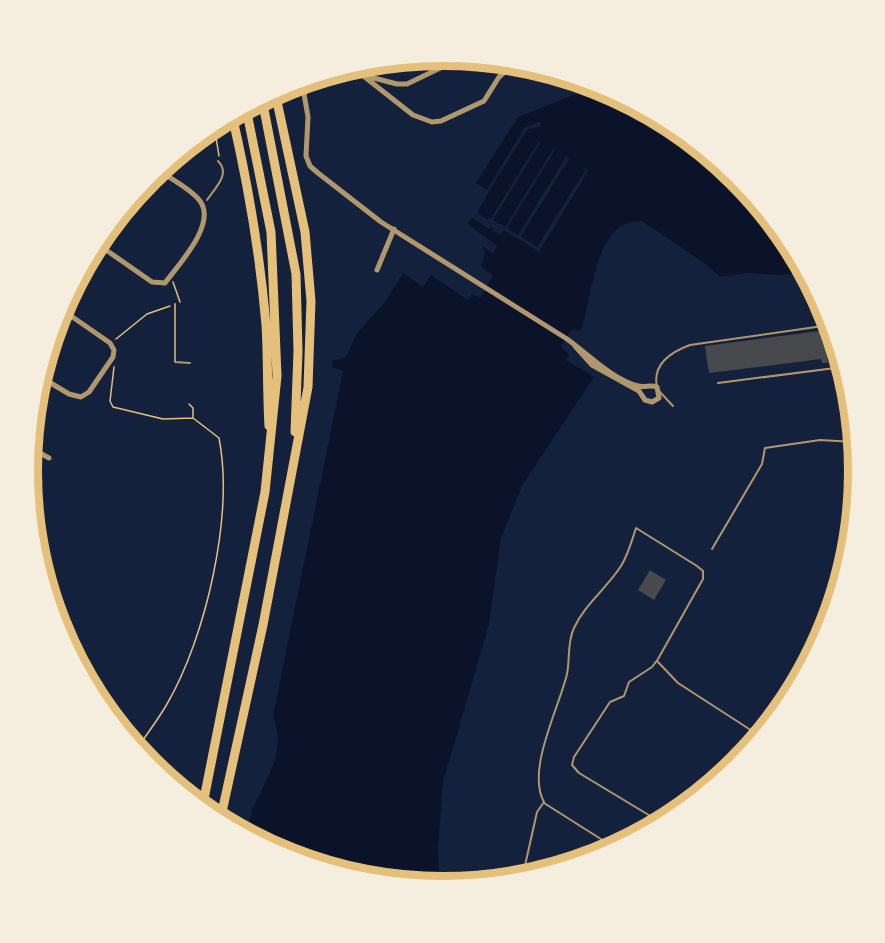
<svg xmlns="http://www.w3.org/2000/svg" width="885" height="943" viewBox="0 0 885 943" font-family="Jost,sans-serif">
  <style>
    .water { fill: #0b132b }
    .pier { fill: #14213d }
    .building { fill: #48494c }
    .lines { fill: none; stroke-linecap: round; stroke-linejoin: round }
    .path { stroke: #e5c07b; stroke-width: 1.5 }
    .service { stroke: #b1986c; stroke-width: 2 }
    .minor { stroke: #b1986c; stroke-width: 5 }
    .motorway { stroke: #e5c07b; stroke-width: 9 }
    .rim { fill: none; stroke: #e5c07b; stroke-width: 8 }
  </style>
  <rect width="100%" height="100%" fill="#14213d"/>
  <path class="water" d="M 596,86 C 610,90 624,99 637,107 C 708,145 767,201 805,273 L 780,275 L 747,273 L 720,277 L 704,263 L 642,221 C 595,218 592,297 582,328 L 580,331 L 572,329 L 561,346 L 569,355 L 566,360 L 594,377 L 523,484 L 501,538 L 489,624 L 443,782 L 438,850 L 440,887 L 361,879 L 283,855 L 247,836 C 249,826 250,813 255,804 C 269,773 286,751 273,716 L 343,371 L 332,367 L 332,361 L 346,357 L 357,333 L 386,301 L 403,273 L 423,287 L 431,275 L 468,300 L 472,294 L 480,298 L 493,275 L 481,267 L 485,253 L 482,246 L 493,253 L 497,246 L 468,224 L 472,218 L 489,229 L 493,223 L 477,213 L 489,191 L 476,183 L 518,117 Z"/>
  <path class="pier" d="M 540,122 L 541,126 L 527,130 L 489,191 L 487,190 L 525,127 Z
    M 539,141 L 541,142 L 493,220 L 505,227 L 553,149 L 555,150 L 507,228 L 518,235 L 566,157 L 569,159 L 521,236 L 537,247 L 586,169 L 588,171 L 539,252 L 504,230 L 500,235 L 494,231 L 491,227 L 492,224 L 498,226 L 486,219 L 491,218 Z"/>
  <path class="building" d="M 827,330 L 831,357 L 827,358 L 828,363 L 822,363 L 821,359 L 709,373 L 705,346 Z
    M 650,570 L 666,580 L 654,600 L 638,590 Z"/>
  <g class="lines">
    <path class="path" d="M 214,125 L 219,156
      M 173,282 L 180,302
      M 116,339 L 147,314 L 170,306
      M 114,367 L 110,401 L 113,407 L 163,419 L 193,418 L 219,438 C 234,515 206,637 167,704 C 158,720 146,735 136,750
      M 189,404 L 193,408 L 193,417
      M 34,545 L 40,530"/>
    <path class="service" d="M 207,200 C 215,188 231,174 218,161
      M 175,304 L 175,362 L 190,363
      M 718,383 L 843,367
      M 657,387 C 652,364 671,352 690,345 L 830,325
      M 659,391 L 673,406
      M 712,549 L 762,464 L 765,448 L 820,440 L 855,442
      M 657,661 L 678,683 L 760,736
      M 544,803 L 615,848
      M 522,879 L 537,812 L 544,802 C 526,770 559,708 567,674 C 570,660 567,642 574,628 C 585,604 607,588 621,566 C 628,555 632,540 636,528 L 697,566 L 703,571 L 703,579 L 658,659 L 652,667 L 629,682 L 624,696 L 610,702 L 574,757 L 572,765 L 579,773 L 662,823"/>
    <path class="minor" d="M 483,60 L 499,62
      M 352,67 L 413,115 L 432,122 L 441,121 L 484,101 L 499,77 L 515,63
      M 366,76 L 397,84 L 407,84 L 461,58
      M 302,82 L 308,117 L 306,156 L 310,166 L 318,173 L 381,222 L 567,339 C 589,355 612,379 638,386 C 645,388 650,384 657,387 L 659,398 L 652,402 L 645,400 L 639,391 L 592,365 L 575,346
      M 96,243 L 152,282 L 165,283 C 179,264 217,224 200,201 C 191,189 171,179 158,170
      M 377,270 L 394,229
      M 39,376 L 69,394 L 81,397 L 89,392 L 113,357 L 114,350 L 110,343 L 61,309
      M 29,447 L 49,458
      M 32,523 L 34,524"/>
    <path class="motorway" d="M 262,99 L 296,274 L 298,351 L 295,432
      M 232,115 C 248,184 260,254 266,325 C 268,358 267,392 269,426
      M 202,809 L 265,492 L 277,376 L 271,232 L 246,108
      M 220,821 L 263,625 L 308,387 L 311,301 L 305,232 L 275,92"/>
  </g>
  <path d="M0 0H885V943H0ZM38 471a405 405 0 1 1 810 0a405 405 0 1 1-810 0Z" fill="#f5edde" fill-rule="evenodd"/>
  <path class="rim" d="M38 471a405 405 0 1 1 810 0a405 405 0 1 1-810 0Z"/>
</svg>
